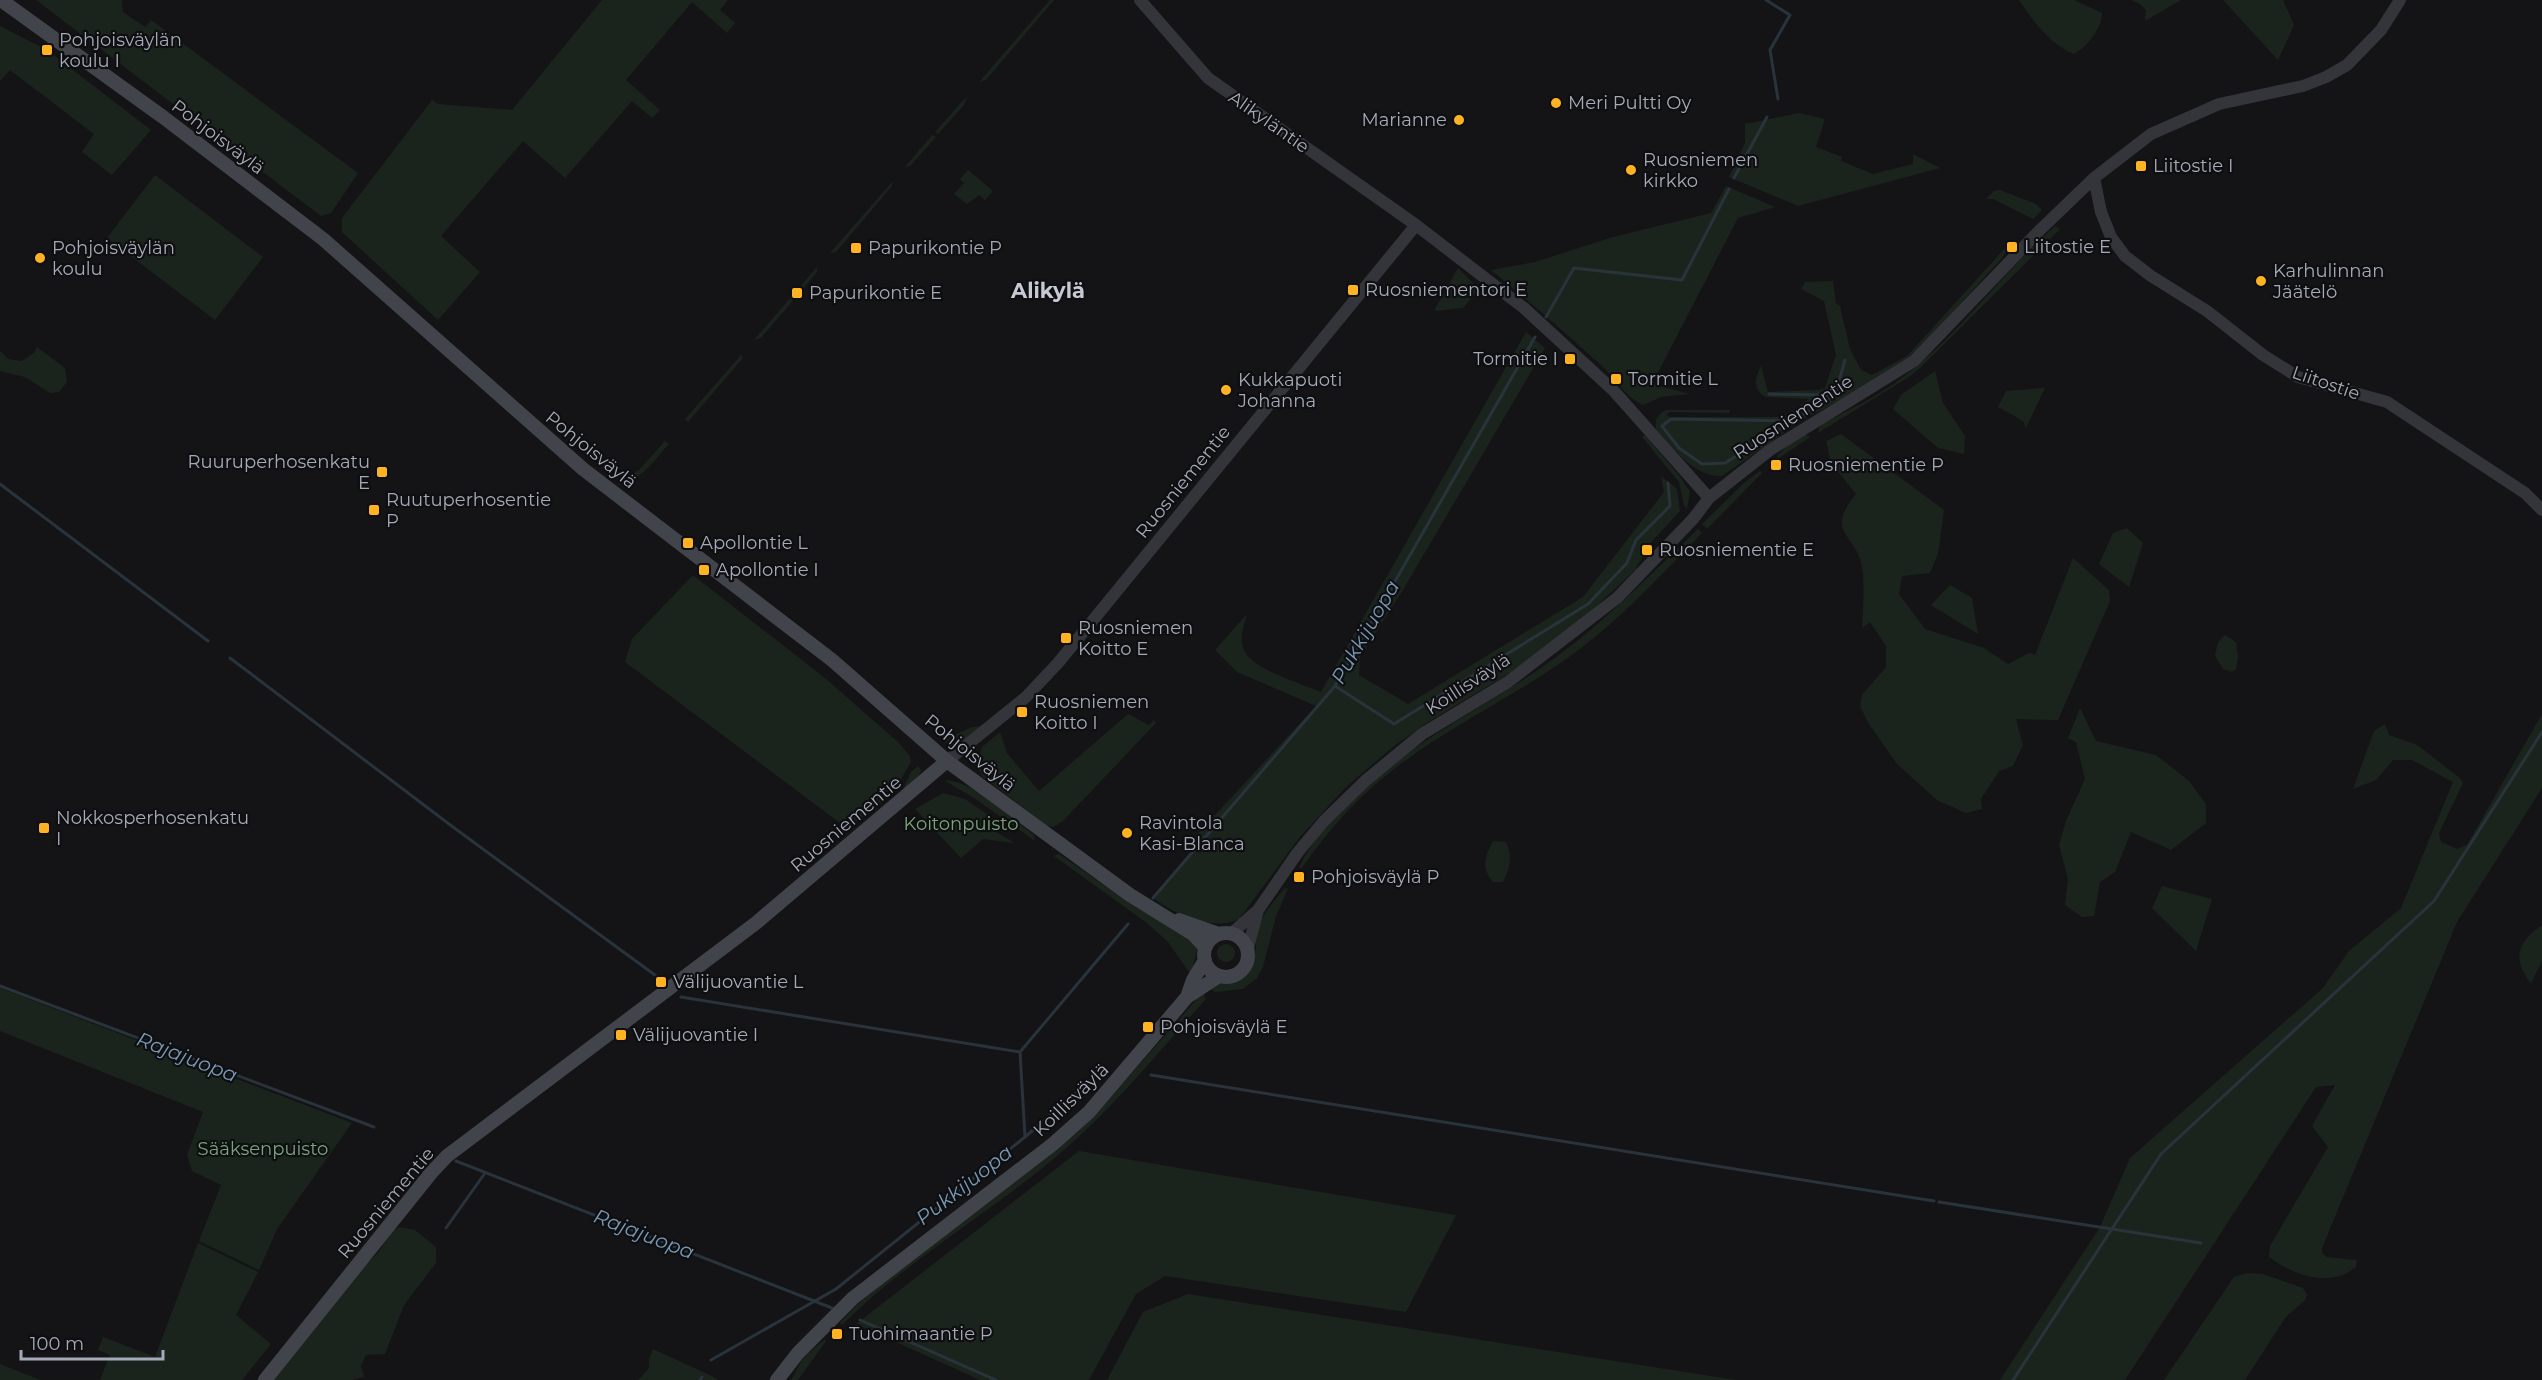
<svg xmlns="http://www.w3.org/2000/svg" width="2542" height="1380" viewBox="0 0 2542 1380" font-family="Montserrat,sans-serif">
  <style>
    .green { fill: #1b241c }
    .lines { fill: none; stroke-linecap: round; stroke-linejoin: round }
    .stream { stroke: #29333b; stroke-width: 3 }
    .tertiary { stroke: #34353b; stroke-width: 12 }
    .secondary { stroke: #42444b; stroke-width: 14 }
    .poi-dot { fill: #ffb322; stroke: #0f0f11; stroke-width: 2 }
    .labels { text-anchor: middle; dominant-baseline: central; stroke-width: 4.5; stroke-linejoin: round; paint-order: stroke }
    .poi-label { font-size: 18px; fill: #a4aab7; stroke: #0f0f11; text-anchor: start }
    .street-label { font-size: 18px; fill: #a4aab7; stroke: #0f0f11 }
    .park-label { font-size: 18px; fill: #79a47c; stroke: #0f0f11 }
    .water-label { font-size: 20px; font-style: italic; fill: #7899b6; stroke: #0f0f11 }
    .quarter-label { font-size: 21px; font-weight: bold; fill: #c5c9d3; stroke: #0f0f11 }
  </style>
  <rect width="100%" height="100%" fill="#141416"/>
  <path class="green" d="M 36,0 L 122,0 L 123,12 L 145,27 L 151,20 L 358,173 L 331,213 L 321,216 Z
    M 602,0 L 728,0 L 720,10 L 735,23 L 727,33 L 692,2 L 626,80 L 660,110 L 652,118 L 632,101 L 565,178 L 523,141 L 441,236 L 480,272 L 438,320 L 342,232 L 342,218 L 432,100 L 438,104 L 512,110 Z
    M 1050,0 L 1054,0 L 986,80 L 979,82 Z
    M 2019,0 L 2074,0 L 2102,13 C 2102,28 2087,47 2074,54 C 2052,46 2032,20 2019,0 Z
    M 2131,0 L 2181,0 L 2145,21 L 2146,10 L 2140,4 Z
    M 2223,0 L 2283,0 L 2294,25 L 2278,60 Z
    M 0,26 L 47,50 L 151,130 L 112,175 L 82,152 L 94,134 L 10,70 L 0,81 Z
    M 967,96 L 964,105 L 938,134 L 935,132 Z
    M 1799,113 L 1825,119 L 1816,147 L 1842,157 L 1841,161 L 1873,174 L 1913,164 L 1913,154 L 1940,168 L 1798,206 L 1729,177 L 1745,143 L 1745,124 Z
    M 932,135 L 936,137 L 910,166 L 905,167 Z
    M 968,170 L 993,191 L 985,200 L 979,195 L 967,204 L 954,194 L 964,183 L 960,179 Z
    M 155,175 L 263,257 L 215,320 L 107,238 Z
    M 892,182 L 892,186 L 836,252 L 830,253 Z
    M 1726,186 L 1775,207 L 1738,218 L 1652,384 L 1689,394 L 1661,397 L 1643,405 C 1626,398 1616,379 1603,367 C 1567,334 1530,302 1491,270 L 1535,262 L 1613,237 L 1711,213 Z
    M 2000,190 L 2036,204 L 2042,210 L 2033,219 L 1993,199 L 1986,199 L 1994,191 Z
    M 2055,226 L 2060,229 L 1921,367 L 1909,377 L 1818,433 L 1820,425 C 1848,410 1878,397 1903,377 C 1960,334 2002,273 2055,226 Z
    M 2007,246 L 2009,247 L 2002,258 L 1930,337 L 1900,365 L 1856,392 L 1804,419 L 1722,476 C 1694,477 1674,449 1656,429 C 1655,419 1657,415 1666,410 L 1730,410 L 1729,413 L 1670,412 L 1666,415 L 1669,417 L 1784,417 L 1809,399 L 1766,397 C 1752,390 1755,378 1761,366 L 1768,392 L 1818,390 L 1825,388 L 1836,355 L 1824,301 L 1801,289 L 1805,282 L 1833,281 L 1836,303 L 1840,306 L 1850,349 L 1861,370 L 1872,375 L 1907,356 Z
    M 817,267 L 817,272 L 761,338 L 754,340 Z
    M 1458,268 L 1479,289 L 1463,308 L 1434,311 Z
    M 1526,332 L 1545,348 L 1403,590 L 1360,657 L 1359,675 L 1408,704 L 1583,597 L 1664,492 L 1661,476 L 1677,489 L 1680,511 L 1641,553 L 1643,556 L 1635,570 L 1587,615 L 1513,671 L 1428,722 L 1394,746 L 1346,787 L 1300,837 L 1239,919 C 1212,932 1175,914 1153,898 L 1189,857 L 1192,840 L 1316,706 L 1237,672 L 1215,650 L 1247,614 C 1244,626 1238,641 1245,652 C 1255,670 1302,684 1321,692 Z
    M 37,347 L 65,368 L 67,382 L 59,392 L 50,393 L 25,377 L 0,371 L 0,351 L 8,359 L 22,361 L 34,353 Z
    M 742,354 L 742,359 L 688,422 L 685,419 Z
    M 1935,371 L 1943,403 L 1965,436 L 1964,454 L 1938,448 L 1893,409 L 1901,395 Z
    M 2045,388 L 2026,428 L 2023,421 L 1998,407 L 2006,391 Z
    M 1805,434 L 1810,437 L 1779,458 L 1777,456 L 1790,443 Z
    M 1841,434 L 1944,510 L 1938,554 L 1930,573 L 1902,576 L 1899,594 L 1925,629 L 1984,648 L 2008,664 L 2029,653 L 2035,655 L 2073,558 L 2109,590 L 2110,601 L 2058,720 L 2016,719 L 2023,745 L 2013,766 L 1999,771 L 1981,799 L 1982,809 L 1966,813 L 1937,800 L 1897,764 L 1869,724 L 1860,706 L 1862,695 L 1886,667 L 1886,646 L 1870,622 L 1862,628 C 1863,608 1865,587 1862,566 C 1856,534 1824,533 1856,494 L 1831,463 L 1826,441 Z
    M 1645,435 L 1681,478 L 1690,492 L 1687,509 L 1684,505 L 1679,482 L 1642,437 Z
    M 665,441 L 669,444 C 654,460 639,484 616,485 L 639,470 Z
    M 1760,471 L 1762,473 L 1707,529 L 1702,524 L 1744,483 Z
    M 2127,528 L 2143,543 L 2129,587 L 2099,564 L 2113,533 Z
    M 1698,529 L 1702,533 C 1654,582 1611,630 1553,668 C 1495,707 1430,737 1377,783 C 1348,807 1323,838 1301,869 L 1299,867 C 1346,775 1456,725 1538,670 C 1597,630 1647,578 1698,529 Z
    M 693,575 L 825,678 L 898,742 L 909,755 L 911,762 L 893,793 L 848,829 L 625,662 L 632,639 Z
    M 1950,585 L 1972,598 L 1978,634 L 1931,605 Z
    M 2225,635 L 2236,642 L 2238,657 L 2236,669 L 2231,672 L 2223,669 L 2215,656 L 2218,642 Z
    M 2080,708 L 2096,741 L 2156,755 L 2189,781 L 2206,804 L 2206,823 L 2171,850 L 2131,832 L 2115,872 L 2100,882 L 2094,916 L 2082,917 L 2065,905 L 2068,879 L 2059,845 L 2066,821 L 2085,779 L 2076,742 L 2068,738 Z
    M 1128,714 L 1149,725 L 1154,720 L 1156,723 L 1062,822 L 1053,827 L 1046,825 L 982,776 L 977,765 L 982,747 L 1000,732 L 1007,753 L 1039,791 Z
    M 2542,714 L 2542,788 L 2457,922 L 2322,1248 L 2322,1253 L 2326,1257 L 2357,1260 L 2356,1267 C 2330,1288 2294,1276 2269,1257 L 2270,1246 L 2328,1147 L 2312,1126 L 2335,1085 L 2316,1087 L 2125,1380 L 2000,1380 L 2100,1227 L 2130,1158 L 2323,988 L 2349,951 L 2401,908 L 2453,782 L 2412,760 L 2393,760 L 2376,780 L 2353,789 L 2374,731 L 2385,724 L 2389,735 L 2417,745 L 2460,778 L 2463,783 L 2439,833 L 2441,842 L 2457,849 L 2467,845 Z
    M 983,726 C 970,736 958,749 941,741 L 972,727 Z
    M 918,766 L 921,770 L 918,778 L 906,790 L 903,789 L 911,772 Z
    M 945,781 C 970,778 1014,820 1034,835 L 1035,841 L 974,798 Z
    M 943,793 L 965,799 L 995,820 L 991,829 L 1015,843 L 983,839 L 961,858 L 915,809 Z
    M 1493,841 L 1506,842 C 1513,857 1510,867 1503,882 L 1493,882 C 1481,868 1485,856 1493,841 Z
    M 1059,854 L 1137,908 L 1187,934 L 1194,941 L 1197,949 L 1191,975 L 1168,942 L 1147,923 L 1054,856 Z
    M 2162,886 L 2212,899 L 2196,951 L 2152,908 Z
    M 1285,888 L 1288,889 L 1276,916 L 1263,967 L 1257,978 L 1243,989 L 1215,992 L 1207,987 C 1219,981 1232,986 1243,978 C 1260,966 1253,944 1259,926 C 1264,911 1275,900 1285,888 Z
    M 2542,925 L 2542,961 L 2531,983 C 2511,958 2518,942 2542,925 Z
    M1217 953a9 9 0 1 1 18 0a9 9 0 1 1-18 0Z
    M 0,988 L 352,1123 L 277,1229 L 259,1270 L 199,1241 L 221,1185 L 192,1171 L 187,1155 L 203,1112 L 0,1031 Z
    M 1203,992 L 1206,999 C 1160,1050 1117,1104 1065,1149 C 994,1211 909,1258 842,1325 L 840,1323 L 856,1306 L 887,1279 L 1102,1107 Z
    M 1079,1151 L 1456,1215 L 1406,1312 L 1165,1276 L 1136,1294 L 1089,1380 L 980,1380 L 856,1324 Z
    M 399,1227 L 415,1230 L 436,1247 L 436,1263 L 404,1305 L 385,1354 L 366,1355 L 361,1366 L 364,1377 L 351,1380 L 273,1380 L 360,1270 L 377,1254 L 393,1231 Z
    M 198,1243 L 258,1272 L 236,1315 L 271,1344 L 242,1380 L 100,1380 L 110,1355 L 98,1350 L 103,1337 L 155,1357 Z
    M 2248,1273 L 2263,1274 L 2303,1288 L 2307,1295 L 2305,1300 L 2285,1318 L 2245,1380 L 2164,1380 L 2234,1277 Z
    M 1188,1294 L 1736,1380 L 1107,1380 L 1143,1312 Z
    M 825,1339 L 826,1341 L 798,1380 L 791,1380 L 804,1357 Z
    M 653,1349 L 716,1378 L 717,1380 L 638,1380 L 649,1368 L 649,1360 Z
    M 0,1364 L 40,1380 L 0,1380 Z"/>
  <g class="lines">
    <path class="stream" d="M 1766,0 L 1790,15 L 1770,50 L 1778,99
      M 1734,178 L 1767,117
      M 1546,317 L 1574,268 L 1682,280 L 1729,189
      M 1769,394 L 1833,395
      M 1791,421 L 1671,419 L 1662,426 L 1679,448 L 1702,464 L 1725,463 L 1835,395 L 1845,360
      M 0,484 L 208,641
      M 230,658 L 453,827 L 659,978
      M 1335,686 L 1394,724 L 1588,604 L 1627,563 L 1636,540 L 1670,506 L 1668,483
      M 1153,898 L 1335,686 L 1535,337
      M 0,986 L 374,1127
      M 681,997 L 1020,1052
      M 1151,1075 L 1934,1201
      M 1025,1137 L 1105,1068
      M 456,1161 L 832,1308
      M 1939,1202 L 2201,1243
      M 446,1228 L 485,1173
      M 860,1320 L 996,1380
      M 711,1360 L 836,1289 L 1025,1137 L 1020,1052 L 1128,924
      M 700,1380 L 702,1377
      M 2013,1380 L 2161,1154 L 2434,901 L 2542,732"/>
    <path class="tertiary" d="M 1140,0 L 1208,78 L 1416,225 L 1524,308 L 1613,390 L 1709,498
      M 2094,178 L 2101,212 L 2111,237 L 2125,256 L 2151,276 L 2207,311 L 2263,355 L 2298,377 L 2387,402 L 2525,493 L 2542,510
      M 947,761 L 1026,697 L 1058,663 L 1416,225
      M 1232,933 L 1258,910 L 1298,852 L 1324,821 L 1365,781 L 1422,734 L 1508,682 L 1617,598 L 1693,519 L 1709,498 L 1770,450 L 1914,361 L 2041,229 L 2094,178 L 2151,134 L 2219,104 L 2303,86 L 2326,77 L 2347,65 L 2381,30 L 2400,0
      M 1248,948 L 1258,910"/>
    <path class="secondary" d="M 1,0 L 163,117 L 323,239 L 583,469 L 832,660 L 947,761 L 1130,895 L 1193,934 L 1205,947
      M 1179,920 L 1219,934
      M1204 955a22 22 0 1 1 44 0a22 22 0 1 1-44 0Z
      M 1187,997 L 1193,980 L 1205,960
      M 265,1380 L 431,1173 L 447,1156 L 756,923 L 947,761
      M 777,1380 L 798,1353 L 853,1298 L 1053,1144 L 1089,1112 L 1187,997 L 1219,976"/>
  </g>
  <g class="poi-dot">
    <rect x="41" y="44" width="12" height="12" rx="3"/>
    <circle cx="1556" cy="103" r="6"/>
    <circle cx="1459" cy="120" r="6"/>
    <rect x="2135" y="160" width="12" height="12" rx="3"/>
    <circle cx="1631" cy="170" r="6"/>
    <rect x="2006" y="241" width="12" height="12" rx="3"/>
    <rect x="850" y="242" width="12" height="12" rx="3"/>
    <circle cx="40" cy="258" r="6"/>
    <circle cx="2261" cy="281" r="6"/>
    <rect x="1347" y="284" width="12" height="12" rx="3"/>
    <rect x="791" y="287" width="12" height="12" rx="3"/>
    <rect x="1564" y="353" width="12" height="12" rx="3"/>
    <rect x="1610" y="373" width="12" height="12" rx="3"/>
    <circle cx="1226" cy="390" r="6"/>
    <rect x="1770" y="459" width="12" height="12" rx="3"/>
    <rect x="376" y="466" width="12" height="12" rx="3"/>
    <rect x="368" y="504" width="12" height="12" rx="3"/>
    <rect x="682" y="537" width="12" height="12" rx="3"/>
    <rect x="1641" y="544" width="12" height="12" rx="3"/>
    <rect x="698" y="564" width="12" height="12" rx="3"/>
    <rect x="1060" y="632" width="12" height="12" rx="3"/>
    <rect x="1016" y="706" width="12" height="12" rx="3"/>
    <rect x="38" y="822" width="12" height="12" rx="3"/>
    <circle cx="1127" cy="833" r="6"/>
    <rect x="1293" y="871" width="12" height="12" rx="3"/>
    <rect x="655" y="976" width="12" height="12" rx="3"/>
    <rect x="1142" y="1021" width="12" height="12" rx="3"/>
    <rect x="615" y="1029" width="12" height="12" rx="3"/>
    <rect x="831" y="1328" width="12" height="12" rx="3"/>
  </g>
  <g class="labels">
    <g class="poi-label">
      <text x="59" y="40">Pohjoisväylän<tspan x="59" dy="21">koulu I</tspan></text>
      <text x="1568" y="103">Meri Pultti Oy</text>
      <text x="1447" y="120" text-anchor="end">Marianne</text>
      <text x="1643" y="160">Ruosniemen<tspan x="1643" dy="21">kirkko</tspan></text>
      <text x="2153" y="166">Liitostie I</text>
      <text x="2024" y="247">Liitostie E</text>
      <text x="52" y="248">Pohjoisväylän<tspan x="52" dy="21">koulu</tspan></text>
      <text x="868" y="248">Papurikontie P</text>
      <text x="2273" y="271">Karhulinnan<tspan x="2273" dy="21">Jäätelö</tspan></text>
      <text x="1365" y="290">Ruosniementori E</text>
      <text x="809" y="293">Papurikontie E</text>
      <text x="1558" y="359" text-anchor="end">Tormitie I</text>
      <text x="1628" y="379">Tormitie L</text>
      <text x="1238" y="380">Kukkapuoti<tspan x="1238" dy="21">Johanna</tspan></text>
      <text x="370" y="462" text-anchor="end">Ruuruperhosenkatu<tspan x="370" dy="21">E</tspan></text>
      <text x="1788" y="465">Ruosniementie P</text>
      <text x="386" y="500">Ruutuperhosentie<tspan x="386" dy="21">P</tspan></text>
      <text x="700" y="543">Apollontie L</text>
      <text x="1659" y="550">Ruosniementie E</text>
      <text x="716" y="570">Apollontie I</text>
      <text x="1078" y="628">Ruosniemen<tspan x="1078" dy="21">Koitto E</tspan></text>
      <text x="1034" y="702">Ruosniemen<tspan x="1034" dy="21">Koitto I</tspan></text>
      <text x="56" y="818">Nokkosperhosenkatu<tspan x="56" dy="21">I</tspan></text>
      <text x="1139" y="823">Ravintola<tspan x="1139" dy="21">Kasi-Blanca</tspan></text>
      <text x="1311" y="877">Pohjoisväylä P</text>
      <text x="673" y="982">Välijuovantie L</text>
      <text x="1160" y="1027">Pohjoisväylä E</text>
      <text x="633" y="1035">Välijuovantie I</text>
      <text x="849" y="1334">Tuohimaantie P</text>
    </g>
    <g class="street-label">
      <text transform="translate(1269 122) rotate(35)">Alikyläntie</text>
      <text transform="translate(218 137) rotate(37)">Pohjoisväylä</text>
      <text transform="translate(2326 383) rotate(19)">Liitostie</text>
      <text transform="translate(1793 417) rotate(-33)">Ruosniementie</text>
      <text transform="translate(591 450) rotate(39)">Pohjoisväylä</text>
      <text transform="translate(1183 482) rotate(-51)">Ruosniementie</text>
      <text transform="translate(1468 684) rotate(-33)">Koillisväylä</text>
      <text transform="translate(970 753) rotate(39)">Pohjoisväylä</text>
      <text transform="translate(846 824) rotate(-40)">Ruosniementie</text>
      <text transform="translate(1071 1100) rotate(-44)">Koillisväylä</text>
      <text transform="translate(386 1203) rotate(-50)">Ruosniementie</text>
    </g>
    <g class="park-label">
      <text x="961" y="824">Koitonpuisto</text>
      <text x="263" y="1149">Sääksenpuisto</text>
    </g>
    <g class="water-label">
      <text transform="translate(1365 632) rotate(-60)">Pukkijuopa</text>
      <text transform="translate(187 1057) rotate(21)">Rajajuopa</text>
      <text transform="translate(964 1185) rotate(-38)">Pukkijuopa</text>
      <text transform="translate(644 1234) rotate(21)">Rajajuopa</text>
    </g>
    <g class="quarter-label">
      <text x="1048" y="290">Alikylä</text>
    </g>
  </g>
  <path d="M21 1350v9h142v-9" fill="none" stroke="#a4aab7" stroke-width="3"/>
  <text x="30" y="1350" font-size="18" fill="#a4aab7" stroke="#0f0f11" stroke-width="4.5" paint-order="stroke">100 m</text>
</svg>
